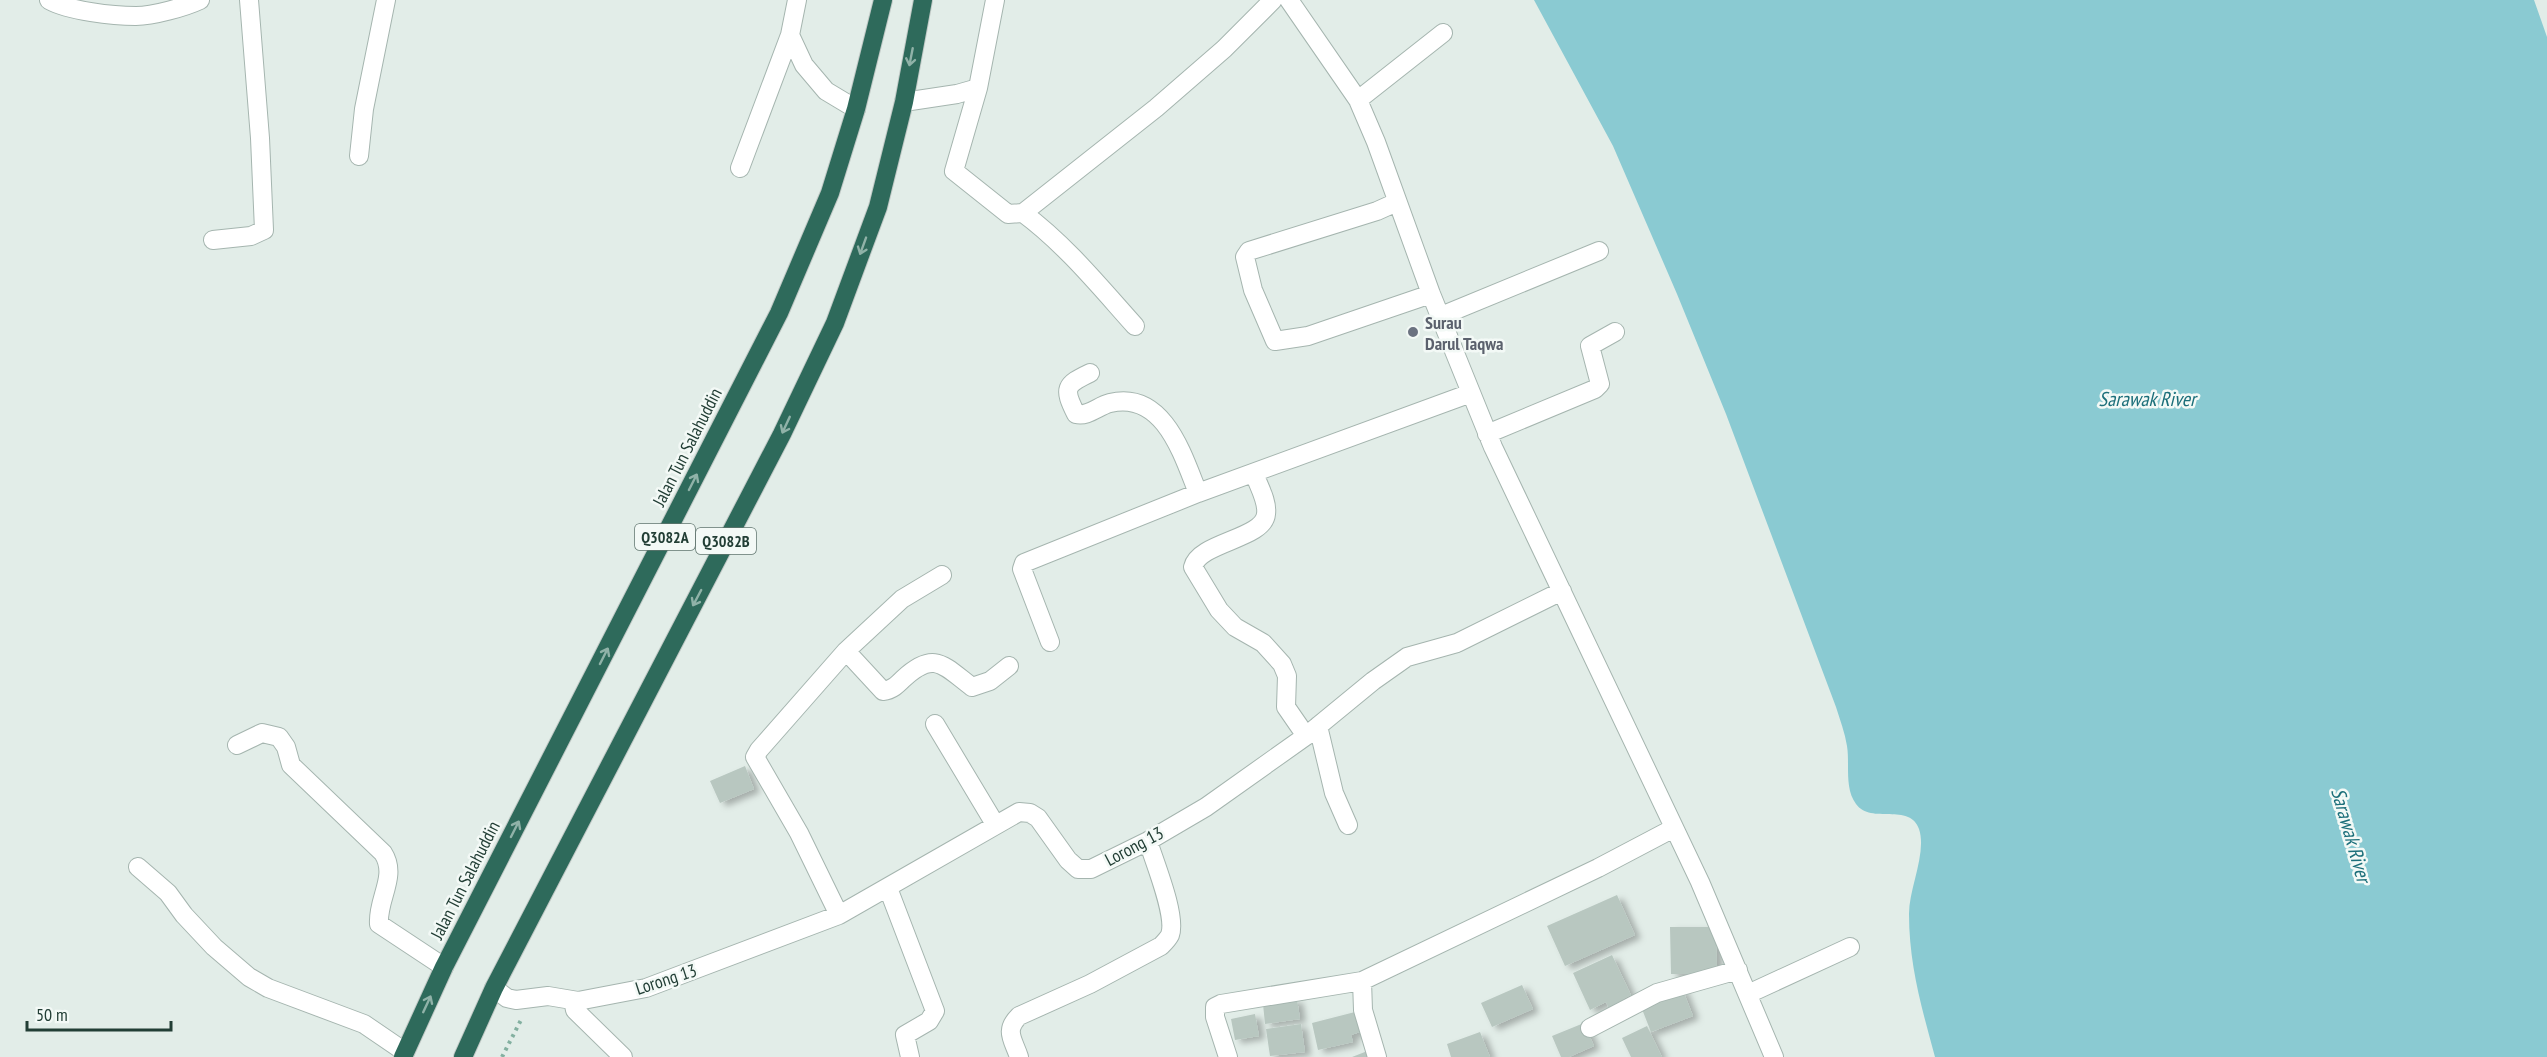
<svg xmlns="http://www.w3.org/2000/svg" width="2547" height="1057" viewBox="0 0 2547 1057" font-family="'PT Sans Narrow',sans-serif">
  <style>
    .water { fill: #8acad2 }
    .building { fill: #b8c7c0; filter: url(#shadow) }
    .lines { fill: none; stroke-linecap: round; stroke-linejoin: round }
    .minor-casing { stroke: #a5b5af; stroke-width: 20 }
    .highway-casing { stroke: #c1c9c6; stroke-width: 20 }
    .path { stroke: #83b0a0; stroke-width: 4; stroke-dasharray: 3 4.5; stroke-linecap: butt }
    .minor { stroke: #fff; stroke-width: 18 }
    .highway { stroke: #2e6a5b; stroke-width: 18 }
    .oneway { stroke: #90b2a8 }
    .worship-dot { fill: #6b7280; stroke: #f3f9f6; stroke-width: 2 }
    .labels { text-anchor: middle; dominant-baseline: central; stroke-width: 5; stroke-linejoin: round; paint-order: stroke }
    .shield { fill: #f3f9f6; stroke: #61766f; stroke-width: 1.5 }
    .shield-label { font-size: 16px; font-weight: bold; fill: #223e35 }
    .worship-label { font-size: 18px; font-weight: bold; fill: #5b616d; stroke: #f3f9f6; text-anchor: start }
    .street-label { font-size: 18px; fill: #223e35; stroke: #f3f9f6 }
    .water-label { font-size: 20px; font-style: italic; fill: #1c6f7a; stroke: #f3f9f6 }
  </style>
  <defs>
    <filter id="shadow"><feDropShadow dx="6" dy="3.5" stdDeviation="3" flood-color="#0004"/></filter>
  </defs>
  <rect width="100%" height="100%" fill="#e2ede8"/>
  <path class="water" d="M 1534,0 L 2534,0 L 2547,37 L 2547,1057 L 1935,1057 C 1922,1009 1909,965 1909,914 C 1909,888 1927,853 1919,829 C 1910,802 1871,825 1856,804 C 1844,788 1850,764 1847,746 C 1845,733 1840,720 1836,707 L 1726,414 L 1677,294 L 1613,146 Z"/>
  <path class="building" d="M 745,766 L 754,789 L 720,803 L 710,781 Z
    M 1617,895 L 1635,935 L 1565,966 L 1547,926 Z
    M 1670,927 L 1716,927 L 1717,974 L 1671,974 Z
    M 1612,955 L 1631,995 L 1623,999 L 1625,1004 L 1610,1011 L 1606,1002 L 1590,1010 L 1573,973 Z
    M 1522,985 L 1533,1009 L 1492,1027 L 1481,1003 Z
    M 1682,988 L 1693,1016 L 1651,1032 L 1640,1004 Z
    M 1297,999 L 1300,1019 L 1265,1024 L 1263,1004 Z
    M 1355,1012 L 1360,1032 L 1351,1035 L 1353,1042 L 1318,1050 L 1312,1023 Z
    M 1255,1014 L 1259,1036 L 1235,1040 L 1231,1019 Z
    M 1584,1023 L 1594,1046 L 1569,1057 L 1561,1057 L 1552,1036 Z
    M 1301,1024 L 1305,1052 L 1270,1056 L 1266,1029 Z
    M 1647,1026 L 1662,1057 L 1631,1057 L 1622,1038 Z
    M 1480,1032 L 1490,1057 L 1451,1057 L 1447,1044 Z
    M 1370,1050 L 1372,1057 L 1352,1057 Z"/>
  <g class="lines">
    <g class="minor-casing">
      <path id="minor" d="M 49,0 C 69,11 113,16 136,16 C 153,16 185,7 200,0
        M 1289,0 L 1358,100 L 1376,142 L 1431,294 L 1493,447 L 1700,882 L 1774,1057
        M 790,35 L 804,65 L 826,91 L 856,109
        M 978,88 L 954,171 L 1008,214 L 1023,213 C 1065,244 1100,287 1135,326
        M 1358,100 L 1443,33
        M 904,102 L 957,94 L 978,88 L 995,0
        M 359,156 L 364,109 L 386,0
        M 740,168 L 790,35 L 797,0
        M 1397,202 L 1377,211 L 1249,251 L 1245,257 L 1253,290 L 1275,341 L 1308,336 L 1431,294
        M 1023,213 L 1156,108 L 1224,49 L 1273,0
        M 213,240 L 251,236 L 264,230 L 260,138 L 249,0
        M 1441,316 L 1599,251
        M 1090,373 C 1065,385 1063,388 1076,414 C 1088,417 1098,406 1110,403 C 1164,390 1183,456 1198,493
        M 1487,434 L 1595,389 L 1600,384 L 1590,346 L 1615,332
        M 1254,473 C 1258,485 1268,501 1266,514 C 1264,539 1199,542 1193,567 L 1219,610 L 1235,627 L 1263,643 L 1282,664 L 1287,676 L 1286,707 L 1306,736
        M 1050,642 L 1022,569 L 1024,563 L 1198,493 L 1471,393
        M 846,651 L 883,691 C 892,690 897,685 903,679 C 934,650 943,665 972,687 L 990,681 L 1009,666
        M 935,724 L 995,824
        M 1318,726 L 1334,793 L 1348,825
        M 237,745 L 262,733 L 279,737 L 286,747 L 291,765 L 383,853 C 398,876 377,899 379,924 L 444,967
        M 138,867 L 168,893 L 184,915 L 214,947 L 249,977 L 268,988 L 364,1024 L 405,1052
        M 888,888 L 935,1011 L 929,1021 L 905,1035 L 910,1057
        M 839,915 L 799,833 L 755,757 L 759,750 L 846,651 L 902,599 L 942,575
        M 1362,981 L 1363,1010 L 1377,1057
        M 494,988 L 507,998 L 516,1000 L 548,996 L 578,1001 L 646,988 L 839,915 L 1019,812 L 1030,813 L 1038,818 L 1068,860 L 1078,869 L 1091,869 L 1148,841 L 1206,807 L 1306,736 L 1373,681 L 1407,657 L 1457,643 L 1562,591
        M 1748,994 L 1850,947
        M 578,1001 L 574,1005 L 575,1010 L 623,1057
        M 1590,1028 L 1657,993 L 1738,970
        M 1019,1057 C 1013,1039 1004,1031 1019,1016 L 1090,984 L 1161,946 C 1164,943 1168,939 1170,935 C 1177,916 1154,861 1148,841
        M 1228,1057 L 1215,1017 L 1215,1007 L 1221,1004 L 1362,981 L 1598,868 L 1674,828"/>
    </g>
    <g class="highway-casing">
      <path id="highway" d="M 403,1057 L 444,967 L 779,313 L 830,193 L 856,109 L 883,0
        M 463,1057 L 494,988 L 782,434 L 835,323 L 878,207 L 904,102 L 923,0"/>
    </g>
    <path class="path" d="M 502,1057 L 522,1018"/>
    <use href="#minor" class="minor"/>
    <use href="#highway" class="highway"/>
  </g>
  <defs><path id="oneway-shaft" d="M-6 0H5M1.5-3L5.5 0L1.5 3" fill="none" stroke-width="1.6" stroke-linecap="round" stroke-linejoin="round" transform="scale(1.5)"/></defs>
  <g class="oneway">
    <use href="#oneway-shaft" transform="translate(911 57) rotate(101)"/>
    <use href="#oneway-shaft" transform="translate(863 246) rotate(110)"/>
    <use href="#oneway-shaft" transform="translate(786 425) rotate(115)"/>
    <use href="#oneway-shaft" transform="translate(693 482) rotate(-63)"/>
    <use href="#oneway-shaft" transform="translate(697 598) rotate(118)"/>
    <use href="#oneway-shaft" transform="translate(604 656) rotate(-63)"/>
    <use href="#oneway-shaft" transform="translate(515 829) rotate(-63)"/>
    <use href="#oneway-shaft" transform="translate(427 1004) rotate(-65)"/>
  </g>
  <circle class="worship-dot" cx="1413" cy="332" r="6"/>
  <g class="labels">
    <g class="shield">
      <rect x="635" y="524" width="60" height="26" rx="4.5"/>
      <rect x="696" y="528" width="60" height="26" rx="4.5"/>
    </g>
    <g class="shield-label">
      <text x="665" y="537">Q3082A</text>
      <text x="726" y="541">Q3082B</text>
    </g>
    <g class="worship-label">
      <text x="1425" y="322">Surau<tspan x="1425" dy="21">Darul Taqwa</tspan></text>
    </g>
    <g class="street-label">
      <text transform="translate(687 447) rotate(-63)">Jalan Tun Salahuddin</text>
      <text transform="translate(1134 846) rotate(-28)">Lorong 13</text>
      <text transform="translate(465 880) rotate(-63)">Jalan Tun Salahuddin</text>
      <text transform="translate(666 979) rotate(-18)">Lorong 13</text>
    </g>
    <g class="water-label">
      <text x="2147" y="399">Sarawak River</text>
      <text transform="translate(2351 835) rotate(74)">Sarawak River</text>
    </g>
  </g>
  <path d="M27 1021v9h144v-9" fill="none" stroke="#223e35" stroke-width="3"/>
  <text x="36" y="1021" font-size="18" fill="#223e35" stroke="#f3f9f6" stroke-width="4.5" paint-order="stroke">50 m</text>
</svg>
